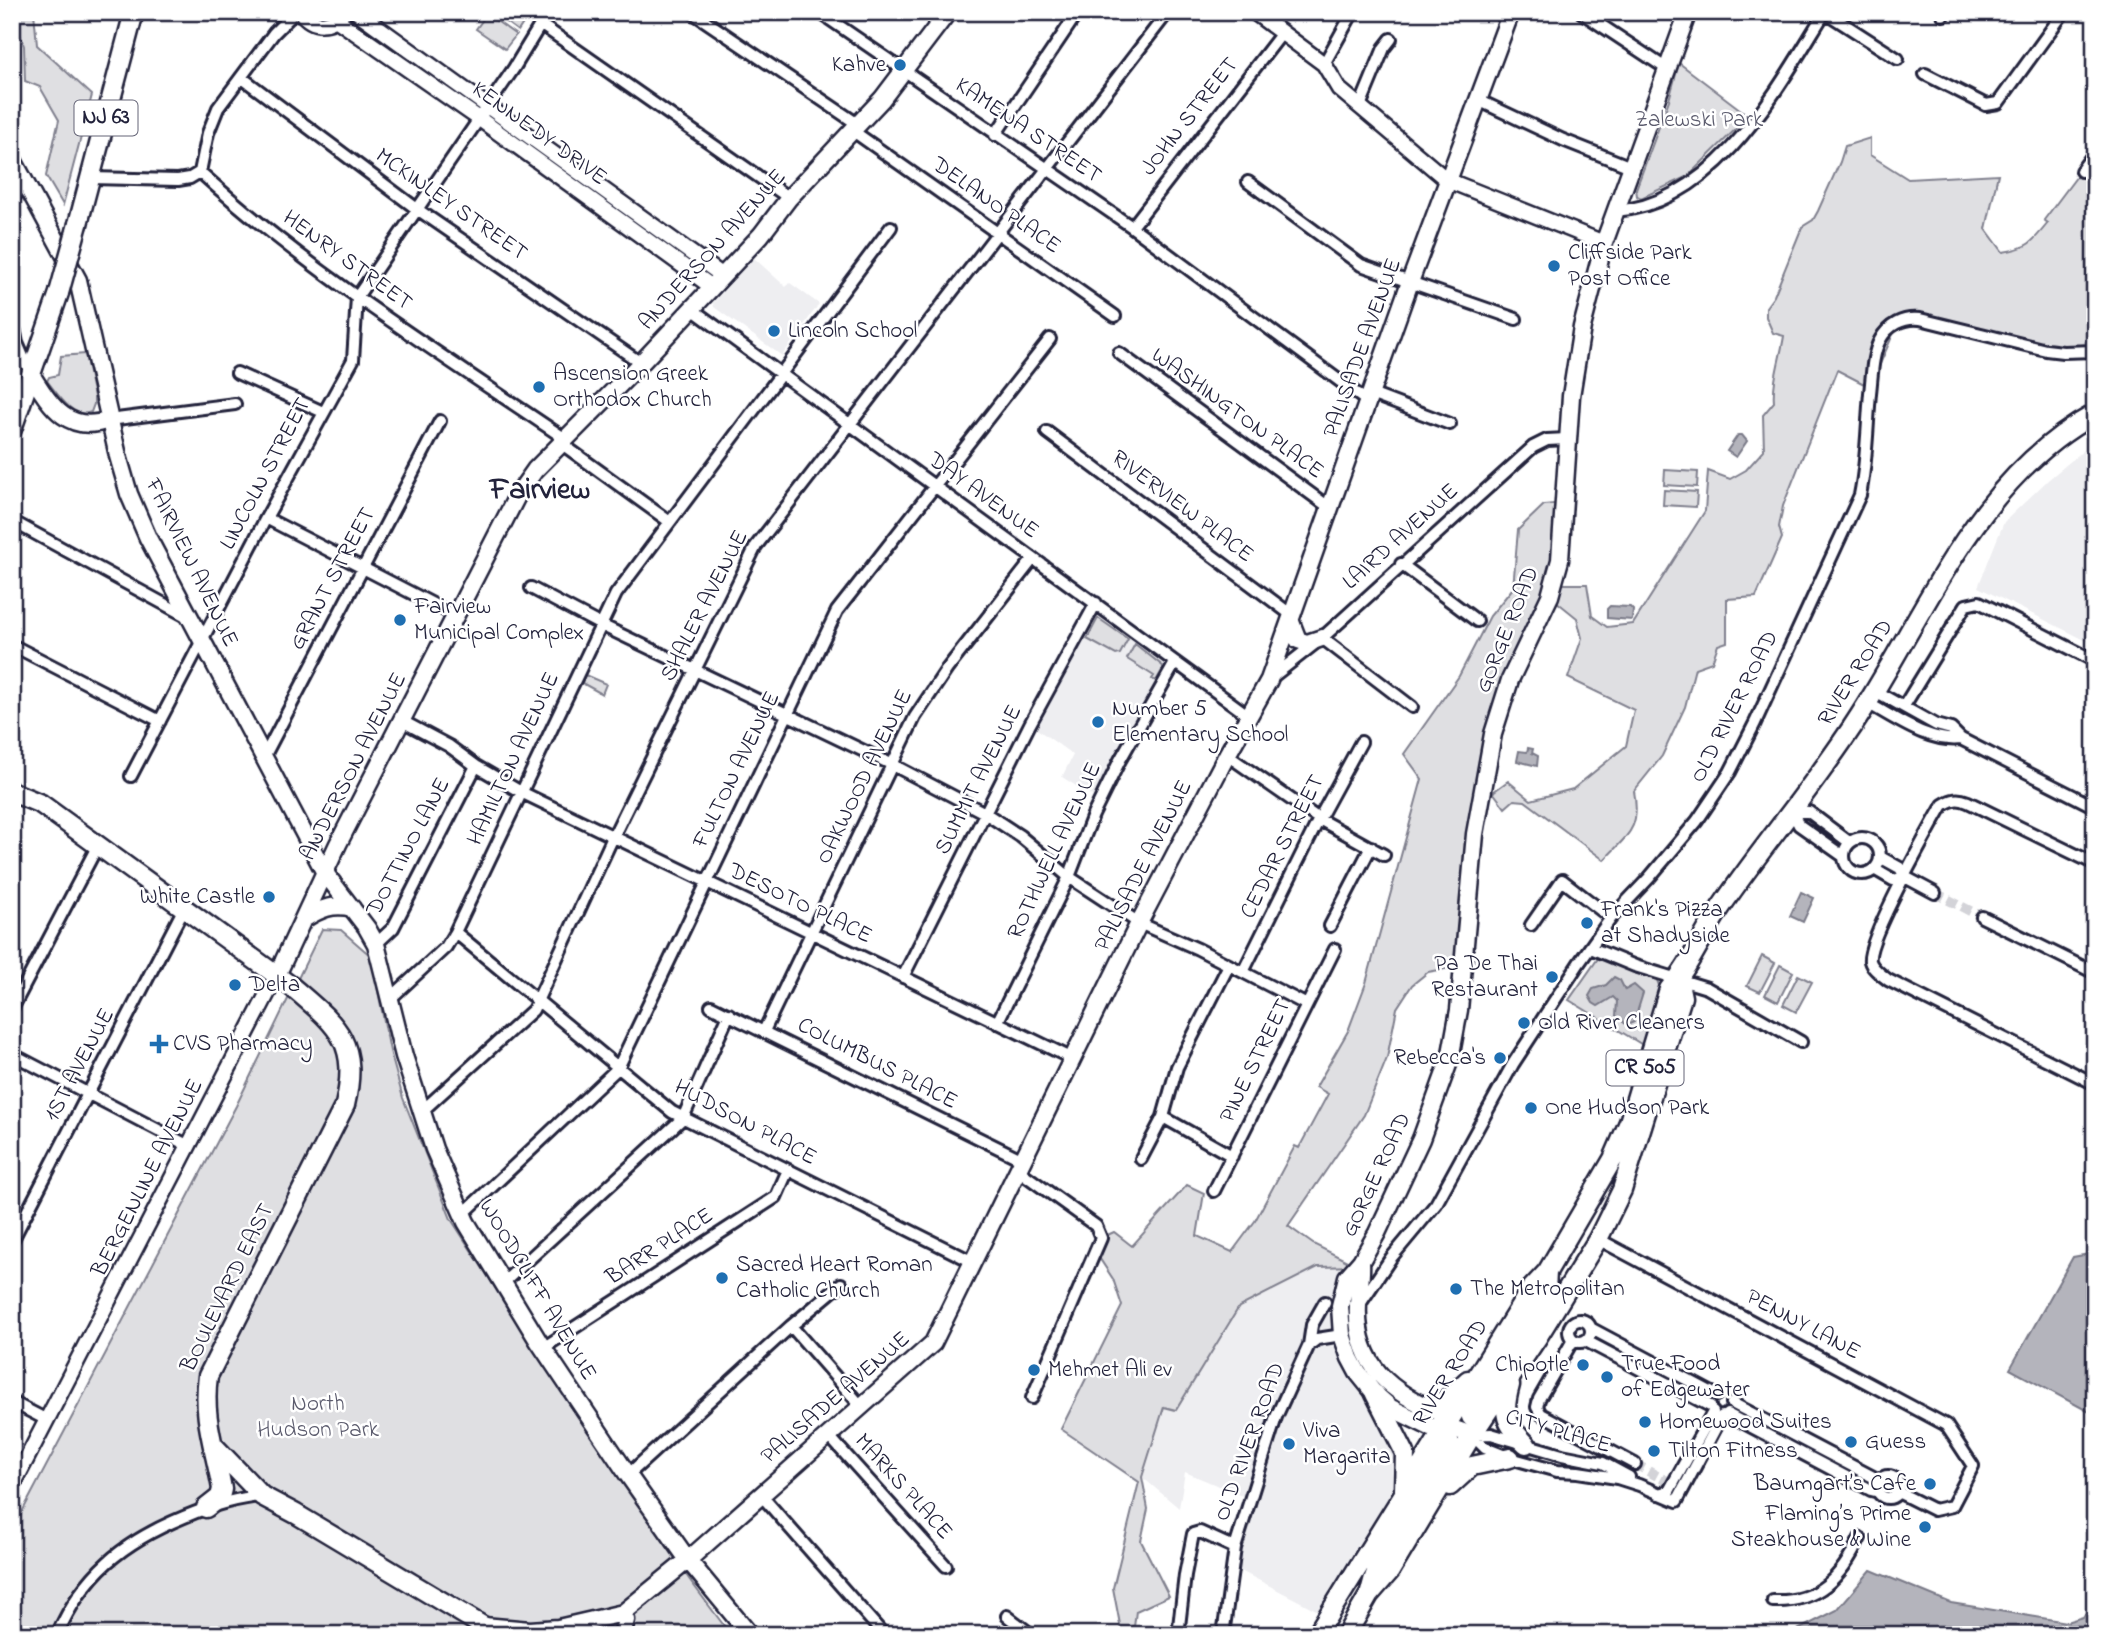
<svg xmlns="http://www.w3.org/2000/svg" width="2107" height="1647" viewBox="0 0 2107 1647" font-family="'Indie Flower',sans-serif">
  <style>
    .built { fill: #eeeef1 }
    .green { fill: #dfdfe2; stroke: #80808e; stroke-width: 2 }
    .water { fill: #b4b4bc; stroke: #7a7a88; stroke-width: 2 }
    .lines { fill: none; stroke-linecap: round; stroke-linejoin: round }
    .minor-tunnel { stroke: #d3d3d8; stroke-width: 10; stroke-dasharray: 10 5; stroke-linecap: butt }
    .minor-casing { stroke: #22223b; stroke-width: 16 }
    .tertiary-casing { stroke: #22223b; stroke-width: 19 }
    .secondary-casing { stroke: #22223b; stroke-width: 21 }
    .primary-casing { stroke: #22223b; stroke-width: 23 }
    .minor { stroke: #fff; stroke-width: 10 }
    .tertiary { stroke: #fff; stroke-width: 14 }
    .secondary { stroke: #fff; stroke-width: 16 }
    .primary { stroke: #fff; stroke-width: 18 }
    .primary-bridge-casing { stroke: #22223b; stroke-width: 23; stroke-linecap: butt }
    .primary-bridge { stroke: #fff; stroke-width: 18 }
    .poi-dot { fill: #1f6fb2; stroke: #fff; stroke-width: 2.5 }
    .labels { text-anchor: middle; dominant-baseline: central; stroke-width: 5; stroke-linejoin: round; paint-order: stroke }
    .shield { fill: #fff; stroke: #646476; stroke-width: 2 }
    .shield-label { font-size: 21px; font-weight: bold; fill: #22223b }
    .poi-label { font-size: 23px; fill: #22223b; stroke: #fff; text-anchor: start }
    .street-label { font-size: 23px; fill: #22223b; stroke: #fff }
    .park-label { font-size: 23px; fill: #5b5b6d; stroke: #fff }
    .district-label { font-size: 30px; font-weight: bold; fill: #22223b; stroke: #fff }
  </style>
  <rect width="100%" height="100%" fill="#fff"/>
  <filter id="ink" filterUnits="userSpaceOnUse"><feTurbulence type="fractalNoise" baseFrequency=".0143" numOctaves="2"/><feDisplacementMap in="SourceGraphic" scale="14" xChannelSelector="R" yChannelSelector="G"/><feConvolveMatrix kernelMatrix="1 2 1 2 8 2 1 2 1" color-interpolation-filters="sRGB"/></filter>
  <g filter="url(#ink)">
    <path class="built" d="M 754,258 L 786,287 L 790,283 L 819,304 L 782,356 L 714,307 L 713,303 Z
      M 2095,441 L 2095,645 L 1978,587 L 2004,522 L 2049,479 Z
      M 1096,603 L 1175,663 L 1100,801 L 1062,777 L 1073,755 L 1030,724 Z
      M 1357,1266 L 1342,1335 L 1405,1473 L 1328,1616 L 1233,1567 L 1250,1499 L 1185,1472 L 1179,1508 L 1142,1477 L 1164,1407 L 1176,1410 L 1239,1307 L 1318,1267 Z"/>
    <path class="green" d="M 12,12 L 34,12 L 37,45 L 92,95 L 63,205 L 46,176 L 59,120 L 40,87 L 25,81 L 24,46 Z
      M 492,12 L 523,12 L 528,16 L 518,31 Z
      M 487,14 L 516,35 L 505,49 L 476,29 Z
      M 1679,63 L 1749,116 L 1687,177 L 1641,198 L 1637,196 L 1636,189 L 1669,100 Z
      M 1870,138 L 1870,155 L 1908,179 L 1998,174 L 1986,229 L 2003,252 C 2028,248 2032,243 2048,223 L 2044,220 L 2095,152 L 2095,350 L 2036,347 L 1900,318 L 1870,387 L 1837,370 L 1783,506 L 1779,527 L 1782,538 L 1756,597 L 1727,599 L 1727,642 L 1718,645 L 1712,662 L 1695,668 L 1685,707 L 1662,756 L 1634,791 C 1641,829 1628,834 1604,860 L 1525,801 L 1514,800 L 1505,808 L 1493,792 L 1508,781 L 1531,800 L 1573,789 L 1626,746 L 1634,710 L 1568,678 L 1582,638 L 1577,618 L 1551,597 L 1501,707 L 1463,966 L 1428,972 L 1412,985 L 1397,1008 L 1387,1058 L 1364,1115 L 1288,1226 L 1313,1244 L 1357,1266 L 1318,1267 L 1239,1307 L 1176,1410 L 1164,1407 L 1142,1477 L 1148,1509 L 1141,1541 L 1169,1596 L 1136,1611 L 1133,1635 L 1122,1635 L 1113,1588 L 1139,1482 L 1061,1429 L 1122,1306 L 1113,1279 L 1096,1253 L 1101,1238 L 1114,1232 L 1132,1246 L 1187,1185 L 1204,1193 L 1197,1236 L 1232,1252 L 1255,1221 L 1295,1146 L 1299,1148 L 1328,1094 L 1316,1087 L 1348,1031 L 1366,983 L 1422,779 L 1404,754 L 1459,676 L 1490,616 L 1513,588 L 1518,530 L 1544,505 L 1564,503 L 1554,584 L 1587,584 L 1592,616 L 1607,627 L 1633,624 L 1705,511 L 1708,471 L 1730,479 L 1746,470 L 1764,450 L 1763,415 L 1774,402 C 1772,382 1781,356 1784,336 L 1773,333 L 1766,317 L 1766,307 L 1774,296 L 1802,227 L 1813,220 L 1818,211 L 1840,162 L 1845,146 Z
      M 85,354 L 94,397 L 94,404 L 91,412 C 73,420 57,393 47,381 L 49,377 L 58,375 L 61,356 Z
      M 1665,470 L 1698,472 L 1697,487 L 1664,485 Z
      M 1664,490 L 1697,492 L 1696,507 L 1663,505 Z
      M 1098,618 L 1128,639 L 1120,654 L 1116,655 L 1087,639 Z
      M 1135,644 L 1164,667 L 1156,681 L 1152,679 L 1154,676 L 1127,659 Z
      M 585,675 L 606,684 L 602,694 L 582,683 Z
      M 322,929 L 341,930 L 371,956 L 390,1051 L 403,1098 L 451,1219 L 560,1388 L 689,1579 L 731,1635 L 12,1635 L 12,1531 L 236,1106 Z
      M 1762,956 L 1775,963 L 1760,992 L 1747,986 Z
      M 1599,957 L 1656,978 L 1662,993 L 1646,1047 L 1569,1000 Z
      M 1780,965 L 1793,972 L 1778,1002 L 1765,995 Z
      M 1798,975 L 1812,982 L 1796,1012 L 1783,1005 Z"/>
    <path class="water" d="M 1738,435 L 1742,435 L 1747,441 L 1736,457 L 1727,451 Z
      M 1610,606 L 1630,607 L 1633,610 L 1632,620 L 1607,618 L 1607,609 Z
      M 1528,748 L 1533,749 L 1532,753 L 1538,756 L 1537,766 L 1517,761 L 1519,751 L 1527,752 Z
      M 1801,892 L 1814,898 L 1803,922 L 1790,916 Z
      M 1614,977 L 1620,980 L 1625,990 L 1634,985 L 1643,993 L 1634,1022 L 1627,1025 L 1616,1016 L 1617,1001 L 1613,997 L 1598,1006 L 1593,1003 L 1589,996 L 1593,989 L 1606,985 Z
      M 2095,1253 L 2095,1415 L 2010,1369 L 2073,1257 Z
      M 1871,1570 L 1951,1603 L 2066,1622 L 2083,1617 L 2095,1600 L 2095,1635 L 1788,1635 L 1837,1610 Z"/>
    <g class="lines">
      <path class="minor-tunnel" d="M 1935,893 L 1982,917
        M 1635,1464 L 1689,1493"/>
      <g class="minor-casing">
        <path id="minor" d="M 692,12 L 859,125
          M 819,12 L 1132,227 L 1368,402
          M 1581,12 L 1667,69
          M 1825,12 L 1898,59
          M 1943,15 L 1945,12
          M 540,24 L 789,198
          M 1324,64 L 1353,12
          M 1925,74 L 1986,105 L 1998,103 L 2064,12
          M 241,77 L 417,209 L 641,363
          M 1478,100 L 1563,140 L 1631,167
          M 1360,106 L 1384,48 L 1391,39
          M 853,131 L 1115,316
          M 995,135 L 1078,12
          M 2081,171 L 2095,152
          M 200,172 L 208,133 L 218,108 L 274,33 L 295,12
          M 90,178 L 178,180 L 190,178 L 200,172 C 312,274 442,355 567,440
          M 1248,182 L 1361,265 L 1516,319
          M 1615,211 C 1717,204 1778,88 1825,12
          M 1132,227 L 1282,33
          M 692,309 L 1249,716
          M 12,318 L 17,343 L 31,375
          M 1119,353 L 1330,508
          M 237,373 L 323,412
          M 1371,394 L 1450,424
          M 109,420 L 235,404
          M 1047,432 L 1293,616
          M 562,444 L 670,522
          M 266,518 L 456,616
          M 12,521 L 188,617
          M 1401,564 L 1477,621
          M 531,588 L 601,625 L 893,765 L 985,813 L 1020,836 L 1069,877 L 1139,923 L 1198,949 L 1307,1005
          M 1322,638 L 1412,707
          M 12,645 L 160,721
          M 1271,678 L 1322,638 L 1533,447 L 1547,440 L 1567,439
          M 1875,691 L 1936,725 L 1951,729 L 1961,739 L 2095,807
          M 1867,703 C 1896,718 1928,743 1961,739
          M 1904,706 L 1966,605 L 1979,602 L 2095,661
          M 402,721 L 449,746 L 476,766 L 521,792 L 1073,1059
          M 1227,755 L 1319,819 L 1384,855
          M 264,757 L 440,421
          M 131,776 L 266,518 L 353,360 L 357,297 L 514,68 L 548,12
          M 1792,811 L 1799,825 L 1843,856
          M 1792,811 L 1809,812 L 1849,842
          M1844 856a18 18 0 1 1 36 0a18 18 0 1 1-36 0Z
          M 1880,857 L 1900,868 L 1905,877 L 1935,893
          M 2095,864 L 1968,802 C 1958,798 1952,799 1943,805 C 1930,828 1866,941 1870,961 C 1872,969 1882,975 1888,980 L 2095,1084
          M 1874,869 L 1893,880 L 1905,877
          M 1982,917 L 2095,973
          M 1531,925 L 1562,880 L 1611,918
          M 1330,926 L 1371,847
          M 455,932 L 672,1112 L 973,1262
          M 376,944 L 393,928 L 476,766
          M 1591,948 L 1635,966 L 1707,988 L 1801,1042
          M 1243,972 L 1319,819 L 1361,742
          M 903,977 L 1030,724 L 1096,603
          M 391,998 L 446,947 L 455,932 L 616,594 L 891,227
          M 711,1006 L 1023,1160
          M 12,1009 L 98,845
          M 997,1023 L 1069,877 L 1093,815 L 1120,760 L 1175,663
          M 764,1031 L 915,717 L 947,669 L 1033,559
          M 12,1054 L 189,1146
          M 422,1111 L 533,1010 L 613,837 L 756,546 L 1168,12
          M 1163,1117 L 1232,1156
          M 1141,1159 L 1163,1117 L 1177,1067 L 1229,965
          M 1018,1170 L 1096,1226 L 1101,1238 L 1032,1398
          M 1214,1191 L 1335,949
          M 463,1214 L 618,1068 L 837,611 L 1050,339
          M 1598,1239 L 1946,1425 L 1973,1466 L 1952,1506 L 1934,1510 L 1898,1492
          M 12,1241 L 184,908
          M 503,1283 L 683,1118 L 729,1014
          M 1360,1304 L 1391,1258 L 1436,1204 L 1513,1064 L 1579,963 L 1611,918 L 1649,878 L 1697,821 L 1730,772 L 1755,723 L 1860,495 C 1867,462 1867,427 1870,393 C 1872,377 1872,355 1880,340 C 1888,325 1903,317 1920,319 L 2046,350 L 2063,352 L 2095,351
          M1569 1331a11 11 0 1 1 22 0a11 11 0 1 1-22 0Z
          M 791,1326 L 861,1406
          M 1592,1329 L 1716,1395
          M 1573,1340 L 1539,1399 L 1537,1407 L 1541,1414 L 1635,1464
          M 1586,1341 L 1710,1406
          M 1309,1345 L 1312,1325 L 1325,1302
          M 543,1348 L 776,1197 L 788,1170
          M 12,1402 L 47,1420
          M 1732,1403 L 1879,1480
          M 1727,1414 L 1871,1490 L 1879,1492
          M 828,1435 L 946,1566
          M 1472,1435 L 1485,1448 L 1510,1458 L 1557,1471 L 1578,1472 L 1617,1478 L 1639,1485 L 1677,1501 L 1722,1416
          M 1472,1435 L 1491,1434 L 1562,1455 L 1603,1463 L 1629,1477
          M 628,1475 L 791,1326 L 841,1284
          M1877 1487a11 11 0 1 1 22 0a11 11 0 1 1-22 0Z
          M 1658,1494 L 1669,1491 L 1713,1412
          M 761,1495 L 884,1635
          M 1773,1601 C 1818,1603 1842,1577 1860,1538
          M 1007,1616 L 1032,1635
          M 57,1635 C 84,1573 123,1542 184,1517 C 210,1506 234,1498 262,1496
          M 1178,1635 L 1185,1575 L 1193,1534 L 1200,1532 L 1235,1548
          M 1223,1635 L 1235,1548 L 1276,1417 L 1309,1345 L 1317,1339 L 1342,1335"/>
      </g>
      <g class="tertiary-casing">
        <path id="tertiary" d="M 301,12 C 313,28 331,27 344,12
          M 357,12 L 723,276
          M 1254,12 L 1324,64 L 1339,89 L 1447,180 L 1604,243
          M 337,20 L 481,120 L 712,287
          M 12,198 L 23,179
          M 12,1487 L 277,975"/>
      </g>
      <g class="secondary-casing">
        <path id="secondary" d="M 12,158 L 78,280 L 118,456 L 129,494 L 148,538 L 325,873 L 367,928 L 376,944 L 404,1056 L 434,1149 L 466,1222 L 539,1342 L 628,1475 L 688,1560 L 750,1635
          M 32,376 C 52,408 69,434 109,420
          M 1291,622 L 1298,640 L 1307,643 L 1322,638
          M 304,919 C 320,909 333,903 352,908
          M 277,975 L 338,844 L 518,494 L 535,470 L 641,363 L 761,235 L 789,198 L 882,99 L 948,12
          M 1361,1261 C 1362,1277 1359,1290 1358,1305 C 1355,1365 1391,1394 1442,1413 L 1446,1426
          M 1472,1435 L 1446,1426 L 1430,1427 L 1391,1408 L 1375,1394 L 1358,1373 L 1350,1358 L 1342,1335 L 1340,1306 L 1347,1277 L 1361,1261 L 1377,1233 L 1421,1139 L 1450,1059 L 1459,1010 L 1475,834 L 1493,734 L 1510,680 L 1550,596 L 1560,560 L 1571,396 L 1582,327 L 1604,243 L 1688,12
          M 484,1626 L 530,1630 L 558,1628 L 623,1613 L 688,1560 L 933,1343 L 1139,923 L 1227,755 L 1269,680 L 1410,282 L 1511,12
          M 622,1635 L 626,1620 L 623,1613"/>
      </g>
      <g class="primary-casing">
        <path id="primary" d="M 78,224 L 134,12
          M 12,429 L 59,293
          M 12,792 L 41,804 L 291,986 C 336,1025 360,1040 345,1105 L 208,1376 C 202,1418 215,1448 222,1489 L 220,1497 L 206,1508
          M 1510,1385 C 1502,1414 1505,1423 1526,1444
          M 1375,1394 L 1405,1453 L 1404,1490
          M 1422,1406 L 1445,1401 L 1468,1380
          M 1471,1417 L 1541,1303 L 1546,1291 L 1547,1272
          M 215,1447 L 262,1496 L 296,1514 L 498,1635
          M 1450,1486 L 1472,1466 L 1510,1458
          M 1370,1592 C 1382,1540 1419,1497 1448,1453 L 1450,1445 L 1446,1426
          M 1316,1635 L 1531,1289 L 1547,1272 L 1613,1159 L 1629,1122 L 1669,989 C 1691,965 1704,931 1723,904 C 1767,840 1818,781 1860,715 C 1928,609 1978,477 2095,414
          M 1346,1635 L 1369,1595 L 1390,1571 L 1472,1435 L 1537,1338 L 1598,1239 L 1622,1190 L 1682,997 L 1678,978"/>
      </g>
      <use href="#minor" class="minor"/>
      <use href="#tertiary" class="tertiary"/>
      <use href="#secondary" class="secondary"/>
      <use href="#primary" class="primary"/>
      <g class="primary-bridge-casing">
        <path id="primary-bridge" d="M 59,293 L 78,224"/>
      </g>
      <use href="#primary-bridge" class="primary-bridge"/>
    </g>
  </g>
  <g class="poi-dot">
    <circle cx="900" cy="65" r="7"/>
    <circle cx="1554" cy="266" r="7"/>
    <circle cx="774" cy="331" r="7"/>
    <circle cx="539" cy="387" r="7"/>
    <circle cx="400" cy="620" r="7"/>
    <circle cx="1098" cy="722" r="7"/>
    <circle cx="269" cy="897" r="7"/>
    <circle cx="1587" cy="923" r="7"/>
    <circle cx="1552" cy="977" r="7"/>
    <circle cx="235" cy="985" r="7"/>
    <circle cx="1524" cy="1023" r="7"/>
    <path d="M155.5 1033.5h7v7h7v7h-7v7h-7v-7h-7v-7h7z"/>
    <circle cx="1500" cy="1058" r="7"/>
    <circle cx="1531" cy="1108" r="7"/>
    <circle cx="722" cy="1278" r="7"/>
    <circle cx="1456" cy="1289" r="7"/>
    <circle cx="1583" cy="1365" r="7"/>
    <circle cx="1034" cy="1370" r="7"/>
    <circle cx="1607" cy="1377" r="7"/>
    <circle cx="1645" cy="1422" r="7"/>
    <circle cx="1851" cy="1442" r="7"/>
    <circle cx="1289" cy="1444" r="7"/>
    <circle cx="1654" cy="1451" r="7"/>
    <circle cx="1930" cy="1484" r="7"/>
    <circle cx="1925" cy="1527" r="7"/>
  </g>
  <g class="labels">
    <g class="shield">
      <rect x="74.5" y="100.5" width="63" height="35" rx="5"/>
      <rect x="1606.5" y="1050.5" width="77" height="35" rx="5"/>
    </g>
    <g class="shield-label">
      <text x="106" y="118">NJ 63</text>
      <text x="1645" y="1068">CR 505</text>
    </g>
    <g class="poi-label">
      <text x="886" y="65" text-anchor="end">Kahve</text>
      <text x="1568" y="253">Cliffside Park<tspan x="1568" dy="26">Post Office</tspan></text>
      <text x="788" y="331">Lincoln School</text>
      <text x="553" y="374">Ascension Greek<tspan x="553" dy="26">Orthodox Church</tspan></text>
      <text x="414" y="607">Fairview<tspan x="414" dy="26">Municipal Complex</tspan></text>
      <text x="1112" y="709">Number 5<tspan x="1112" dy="26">Elementary School</tspan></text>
      <text x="255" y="897" text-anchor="end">White Castle</text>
      <text x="1601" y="910">Frank's Pizza<tspan x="1601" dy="26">at Shadyside</tspan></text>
      <text x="1538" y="964" text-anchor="end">Pa De Thai<tspan x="1538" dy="26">Restaurant</tspan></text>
      <text x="249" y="985">Delta</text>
      <text x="1538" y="1023">Old River Cleaners</text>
      <text x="173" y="1044">CVS Pharmacy</text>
      <text x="1486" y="1058" text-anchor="end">Rebecca's</text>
      <text x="1545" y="1108">One Hudson Park</text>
      <text x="736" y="1265">Sacred Heart Roman<tspan x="736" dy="26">Catholic Church</tspan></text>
      <text x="1470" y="1289">The Metropolitan</text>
      <text x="1621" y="1364">True Food<tspan x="1621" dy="26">of Edgewater</tspan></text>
      <text x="1569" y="1365" text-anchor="end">Chipotle</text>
      <text x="1048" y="1370">Mehmet Ali ev</text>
      <text x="1659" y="1422">Homewood Suites</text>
      <text x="1303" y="1431">Viva<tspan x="1303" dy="26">Margarita</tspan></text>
      <text x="1865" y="1442">Guess</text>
      <text x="1668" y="1451">Tilton Fitness</text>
      <text x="1916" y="1484" text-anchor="end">Baumgart’s Cafe</text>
      <text x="1911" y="1514" text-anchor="end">Flaming’s Prime<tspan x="1911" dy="26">Steakhouse &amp; Wine</tspan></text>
    </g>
    <g class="street-label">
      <text transform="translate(1190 117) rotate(-52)">JOHN STREET</text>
      <text transform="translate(1028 131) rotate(34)">KAMENA STREET</text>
      <text transform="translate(539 134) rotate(36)">KENNEDY DRIVE</text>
      <text transform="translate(451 205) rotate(35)">MCKINLEY STREET</text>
      <text transform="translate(996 206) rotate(35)">DELANO PLACE</text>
      <text transform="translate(713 250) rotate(-48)">ANDERSON AVENUE</text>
      <text transform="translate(347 261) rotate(36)">HENRY STREET</text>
      <text transform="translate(1363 348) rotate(-70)">PALISADE AVENUE</text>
      <text transform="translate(1237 414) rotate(36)">WASHINGTON PLACE</text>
      <text transform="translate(266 474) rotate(-62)">LINCOLN STREET</text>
      <text transform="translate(983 496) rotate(36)">DAY AVENUE</text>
      <text transform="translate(1182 507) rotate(37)">RIVERVIEW PLACE</text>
      <text transform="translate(1401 537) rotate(-42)">LAIRD AVENUE</text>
      <text transform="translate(191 563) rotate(64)">FAIRVIEW AVENUE</text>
      <text transform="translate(333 579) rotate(-62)">GRANT STREET</text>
      <text transform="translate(705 606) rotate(-63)">SHALER AVENUE</text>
      <text transform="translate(1508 630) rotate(-68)">GORGE ROAD</text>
      <text transform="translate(1856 673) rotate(-58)">RIVER ROAD</text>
      <text transform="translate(1735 707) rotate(-63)">OLD RIVER ROAD</text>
      <text transform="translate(514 759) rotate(-65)">HAMILTON AVENUE</text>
      <text transform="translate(354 767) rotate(-63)">ANDERSON AVENUE</text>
      <text transform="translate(737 770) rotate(-64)">FULTON AVENUE</text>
      <text transform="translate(865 777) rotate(-64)">OAKWOOD AVENUE</text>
      <text transform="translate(979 780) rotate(-63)">SUMMIT AVENUE</text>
      <text transform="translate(409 847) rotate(-62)">DOTTINO LANE</text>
      <text transform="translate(1283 847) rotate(-63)">CEDAR STREET</text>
      <text transform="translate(1055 851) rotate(-65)">ROTHWELL AVENUE</text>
      <text transform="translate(1144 866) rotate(-63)">PALISADE AVENUE</text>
      <text transform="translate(800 904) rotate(26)">DESOTO PLACE</text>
      <text transform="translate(1256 1061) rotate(-64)">PINE STREET</text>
      <text transform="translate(877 1064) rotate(27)">COLUMBUS PLACE</text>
      <text transform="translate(80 1065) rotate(-62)">1ST AVENUE</text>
      <text transform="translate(745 1123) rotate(28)">HUDSON PLACE</text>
      <text transform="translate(1377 1175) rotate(-65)">GORGE ROAD</text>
      <text transform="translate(148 1178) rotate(-63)">BERGENLINE AVENUE</text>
      <text transform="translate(660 1247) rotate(-33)">BARR PLACE</text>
      <text transform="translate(228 1288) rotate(-64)">BOULEVARD EAST</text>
      <text transform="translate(537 1290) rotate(59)">WOODCLIFF AVENUE</text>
      <text transform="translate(1803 1325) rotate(28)">PENNY LANE</text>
      <text transform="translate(1451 1373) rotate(-58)">RIVER ROAD</text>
      <text transform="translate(836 1398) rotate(-41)">PALISADE AVENUE</text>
      <text transform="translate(1558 1432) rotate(16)">CITY PLACE</text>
      <text transform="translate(1250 1442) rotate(-70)">OLD RIVER ROAD</text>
      <text transform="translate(903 1487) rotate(48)">MARKS PLACE</text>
    </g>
    <g class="park-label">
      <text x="1699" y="120">Zalewski Park</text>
      <text x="318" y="1404">North<tspan x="318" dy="26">Hudson Park</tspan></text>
    </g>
    <g class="district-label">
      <text x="540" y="491">Fairview</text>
    </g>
  </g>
  <rect width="2107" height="1647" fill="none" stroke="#fff" stroke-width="42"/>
  <rect x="21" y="21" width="2065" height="1605" fill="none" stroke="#22223b" stroke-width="2.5" filter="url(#ink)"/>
</svg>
